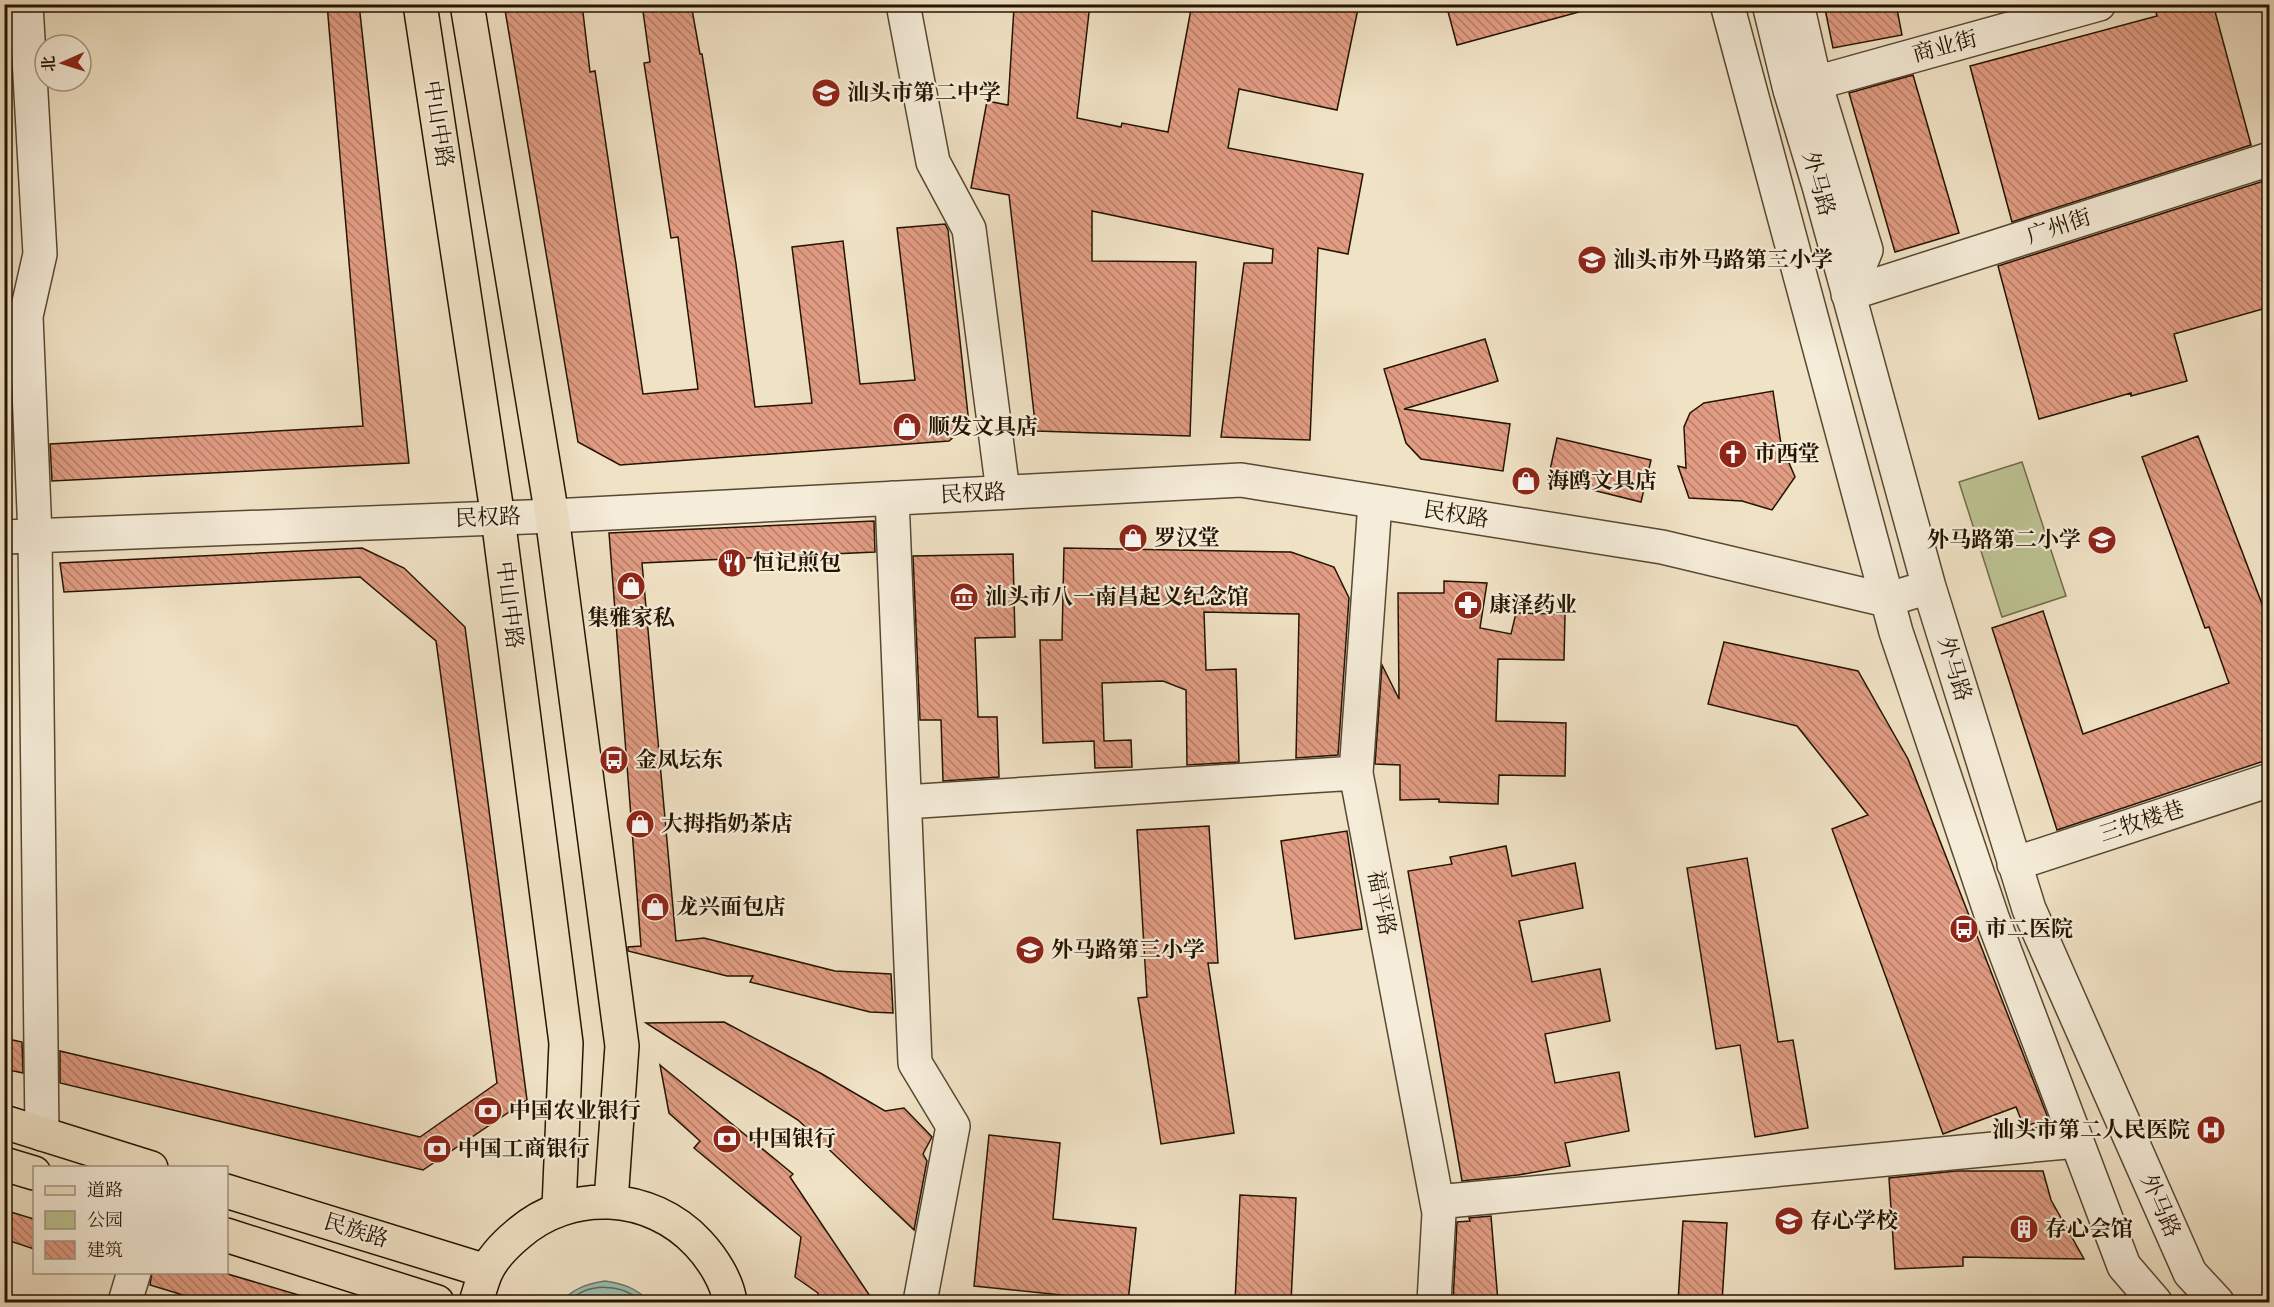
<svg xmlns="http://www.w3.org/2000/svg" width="2274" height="1307" viewBox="0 0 2274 1307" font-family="'Libre Bodoni','Noto Serif SC',serif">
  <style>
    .green { fill: #bcc292; stroke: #706b49; stroke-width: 1.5 }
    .water { fill: #9bbeb0; stroke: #6b7a6a; stroke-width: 1.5 }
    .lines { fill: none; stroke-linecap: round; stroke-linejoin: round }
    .shore { stroke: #606958; stroke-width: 1.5 }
    .building { fill: url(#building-back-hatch); stroke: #241400; stroke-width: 1.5 }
    .minor-casing { stroke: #574831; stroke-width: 36 }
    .major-casing { stroke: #241400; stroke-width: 36 }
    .minor { stroke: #f5ecd9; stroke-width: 33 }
    .major { stroke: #f0e2c5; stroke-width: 33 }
    .labels { text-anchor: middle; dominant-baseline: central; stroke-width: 4.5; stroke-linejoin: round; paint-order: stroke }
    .street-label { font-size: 22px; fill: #241400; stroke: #f5ecd9 }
    .poi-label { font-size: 22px; font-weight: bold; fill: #241400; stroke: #f5ecd9; text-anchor: start }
  </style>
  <defs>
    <pattern id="building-back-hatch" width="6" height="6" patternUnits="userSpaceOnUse" patternTransform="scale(1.5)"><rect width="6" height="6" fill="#e19c83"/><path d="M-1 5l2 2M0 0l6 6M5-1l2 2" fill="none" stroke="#b67e69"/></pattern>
  </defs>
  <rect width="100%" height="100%" fill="#f0e2c5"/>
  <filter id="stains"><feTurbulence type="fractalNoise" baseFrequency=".00333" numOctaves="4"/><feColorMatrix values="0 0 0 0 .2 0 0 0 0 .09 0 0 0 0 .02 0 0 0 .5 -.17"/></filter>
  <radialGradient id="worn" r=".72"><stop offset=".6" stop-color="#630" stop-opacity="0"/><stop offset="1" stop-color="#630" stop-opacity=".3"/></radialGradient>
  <path class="green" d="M 2022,462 L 2066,596 L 2002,617 L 1959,482 Z"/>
  <path class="water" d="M 605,1281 C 624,1284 636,1288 650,1302 L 561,1302 C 574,1288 587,1284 605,1281 Z"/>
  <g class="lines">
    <path class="shore" d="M 569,1302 C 587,1282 623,1283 641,1302"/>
  </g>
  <path class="building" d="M 327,4 L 359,4 L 409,463 L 52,481 L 50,444 L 363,426 Z
    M 504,4 L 582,4 L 590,72 L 595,71 L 643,394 L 698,389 L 678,237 L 671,238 L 644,63 L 650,62 L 642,4 L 691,4 L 700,54 L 702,54 L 736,264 L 755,407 L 812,403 L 792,247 L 843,241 L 860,384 L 915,380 L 897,228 L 945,224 L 948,230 L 969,424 L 949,441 L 620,465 L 578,442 Z
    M 1038,4 L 1090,4 L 1077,118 L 1121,127 L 1122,123 L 1168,132 L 1192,4 L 1359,4 L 1337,110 L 1239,89 L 1228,148 L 1363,174 L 1348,254 L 1318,248 L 1310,440 L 1221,437 L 1244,263 L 1272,263 L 1273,249 L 1092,211 L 1092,261 L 1196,262 L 1190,436 L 1036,431 L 1009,195 L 971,188 L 987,101 L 1008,105 L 1014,7 L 1037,9 Z
    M 1446,4 L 1578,4 L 1579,12 L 1457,45 Z
    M 1824,4 L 1896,4 L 1902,35 L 1833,48 Z
    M 2154,4 L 2213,4 L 2251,145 L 2012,222 L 1970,66 L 2157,16 Z
    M 1913,75 L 1959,233 L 1895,252 L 1849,93 Z
    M 2270,179 L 2270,307 L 2174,334 L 2187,381 L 2131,396 L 2131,393 L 2039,419 L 1998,266 Z
    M 1485,339 L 1498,381 L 1404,409 L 1510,424 L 1503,471 L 1421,459 L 1406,443 L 1384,369 Z
    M 1773,391 L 1781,444 L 1795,477 L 1772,510 L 1742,501 L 1689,498 L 1678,466 L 1686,468 L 1684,427 L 1690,413 L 1704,403 Z
    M 2198,436 L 2270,625 L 2270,759 L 2057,830 L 1992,628 L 2043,611 L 2083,734 L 2229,683 L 2209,627 L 2205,628 L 2142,457 Z
    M 1557,438 L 1651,460 L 1641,502 L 1548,479 Z
    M 874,521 L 875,552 L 642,563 L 676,941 L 704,938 L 835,971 L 891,974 L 893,1013 L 870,1012 L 750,982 L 753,976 L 727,976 L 628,951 L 628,947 L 641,946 L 609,533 Z
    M 362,548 L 404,568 L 465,627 L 527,1100 L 423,1170 L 60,1083 L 60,1051 L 420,1137 L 497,1083 L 436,641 L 360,577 L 64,592 L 60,563 Z
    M 1064,548 L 1291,552 L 1334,567 L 1349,598 L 1338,755 L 1296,758 L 1299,614 L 1204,612 L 1206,670 L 1236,669 L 1239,762 L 1187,765 L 1186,690 L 1163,681 L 1102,683 L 1104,741 L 1131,740 L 1132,767 L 1095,768 L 1094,741 L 1043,743 L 1040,640 L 1062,640 Z
    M 1013,554 L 1015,637 L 975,638 L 978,717 L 997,717 L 999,777 L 943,781 L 941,720 L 920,720 L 913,556 Z
    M 1444,581 L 1487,583 L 1480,628 L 1511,634 L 1516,613 L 1565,614 L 1564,660 L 1498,659 L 1496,721 L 1566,723 L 1565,776 L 1499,775 L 1498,804 L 1439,802 L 1439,799 L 1400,800 L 1400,765 L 1375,764 L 1382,665 L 1399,699 L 1398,593 L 1444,593 Z
    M 1724,642 L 1858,671 L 1908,759 L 2048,1118 L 2024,1127 L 2016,1107 L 1943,1134 L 1832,829 L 1868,815 L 1797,726 L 1708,704 Z
    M 1209,826 L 1218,963 L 1208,963 L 1234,1133 L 1161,1144 L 1138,998 L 1147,997 L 1137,830 Z
    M 1347,831 L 1362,929 L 1295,939 L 1281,841 Z
    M 1506,846 L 1512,876 L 1575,863 L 1583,908 L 1519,921 L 1532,982 L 1600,969 L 1610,1021 L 1545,1034 L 1555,1083 L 1619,1072 L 1629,1131 L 1565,1143 L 1570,1166 L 1518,1175 L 1462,1181 L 1408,871 L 1452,864 L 1450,857 Z
    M 1747,858 L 1778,1042 L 1793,1040 L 1808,1128 L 1755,1137 L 1740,1045 L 1716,1049 L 1687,868 Z
    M 724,1022 L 822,1074 L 885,1111 L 904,1108 L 932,1137 L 923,1154 L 927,1161 L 914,1230 L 798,1120 L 646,1023 Z
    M 4,1038 L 22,1042 L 23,1073 L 4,1069 Z
    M 660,1065 L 793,1174 L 790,1177 L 874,1302 L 817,1302 L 818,1293 L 795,1277 L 801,1237 L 694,1148 L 700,1141 L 669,1113 Z
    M 989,1135 L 1060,1143 L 1053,1219 L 1136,1228 L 1128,1302 L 974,1286 Z
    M 1956,1171 L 2043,1171 L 2051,1200 L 2084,1259 L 1963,1257 L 1963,1266 L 1895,1269 L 1889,1178 Z
    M 1240,1195 L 1296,1198 L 1291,1302 L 1235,1302 Z
    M 4,1210 L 34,1219 L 34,1249 L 4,1239 Z
    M 1491,1216 L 1498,1302 L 1453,1302 L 1457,1222 L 1470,1221 L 1469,1218 Z
    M 1683,1221 L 1727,1223 L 1722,1302 L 1678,1302 Z
    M 152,1272 L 221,1272 L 302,1296 L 301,1302 L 206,1302 L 150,1285 Z"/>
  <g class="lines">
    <g class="minor-casing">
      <path id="minor" d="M 26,4 L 40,254 L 26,316 L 35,536 L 42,1134
        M 903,4 L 933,162 L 969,229 L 1003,492
        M 1727,4 L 1896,632 L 1992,917 L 2124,1266 L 2155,1302
        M 1769,4 L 1790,90 L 1819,186 L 1929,587 L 2029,909 L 2190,1273 L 2217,1302
        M 1797,4 L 1815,83 L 1866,250 L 1848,294
        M 1790,90 L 2099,4
        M 1848,294 L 2270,159
        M 892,498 L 915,1063 L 953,1126 L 920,1302
        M 1375,502 L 1356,773 L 1439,1213 L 1434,1302
        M 4,537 L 552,516 L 1241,480 L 1662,547 L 1886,600 L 1929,587
        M 905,802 L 1356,773
        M 2014,864 L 2270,780
        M 1437,1202 L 2077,1141
        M 125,1302 L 134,1272"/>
    </g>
    <g class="major-casing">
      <path id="major" d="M 420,4 L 498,518 L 566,1043 L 559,1208
        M 467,4 L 552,516 L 622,1046 L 611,1201
        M 4,1122 L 151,1168
        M 4,1164 L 34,1173
        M 226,1191 L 486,1271
        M 226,1235 L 437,1302
        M 476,1302 C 479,1293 482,1281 486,1272 C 493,1257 506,1244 518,1234 C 571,1188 650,1192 698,1243 C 713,1259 727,1281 730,1302"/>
    </g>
    <use href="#minor" class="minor"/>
    <use href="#major" class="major"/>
  </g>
  <defs>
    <g id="school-disc" transform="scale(1.5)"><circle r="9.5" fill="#8f2418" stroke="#f5ecd9"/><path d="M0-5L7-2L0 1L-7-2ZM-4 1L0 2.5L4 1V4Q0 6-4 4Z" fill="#fff"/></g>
    <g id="shop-disc" transform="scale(1.5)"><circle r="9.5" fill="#8f2418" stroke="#f5ecd9"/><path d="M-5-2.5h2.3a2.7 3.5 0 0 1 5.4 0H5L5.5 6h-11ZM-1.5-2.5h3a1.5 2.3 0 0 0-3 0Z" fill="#fff"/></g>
    <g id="church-disc" transform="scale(1.5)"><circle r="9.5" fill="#8f2418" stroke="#f5ecd9"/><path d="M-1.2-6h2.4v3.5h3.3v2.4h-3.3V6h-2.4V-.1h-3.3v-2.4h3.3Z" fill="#fff"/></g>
    <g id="restaurant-disc" transform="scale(1.5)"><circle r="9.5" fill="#8f2418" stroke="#f5ecd9"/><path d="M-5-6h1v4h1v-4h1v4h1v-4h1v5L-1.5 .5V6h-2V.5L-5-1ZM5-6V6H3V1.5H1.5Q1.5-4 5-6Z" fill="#fff"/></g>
    <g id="museum-disc" transform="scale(1.5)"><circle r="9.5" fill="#8f2418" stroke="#f5ecd9"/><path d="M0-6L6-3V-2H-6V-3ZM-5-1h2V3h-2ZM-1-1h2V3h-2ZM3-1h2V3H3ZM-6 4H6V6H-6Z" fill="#fff"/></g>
    <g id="pharmacy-disc" transform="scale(1.5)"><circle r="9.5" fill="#8f2418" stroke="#f5ecd9"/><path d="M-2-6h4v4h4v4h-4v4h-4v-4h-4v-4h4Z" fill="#fff"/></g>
    <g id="bus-disc" transform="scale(1.5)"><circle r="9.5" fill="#8f2418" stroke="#f5ecd9"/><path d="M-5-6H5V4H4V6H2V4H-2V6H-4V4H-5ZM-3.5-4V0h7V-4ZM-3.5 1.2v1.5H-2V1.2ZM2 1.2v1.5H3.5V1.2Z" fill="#fff"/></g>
    <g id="bank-disc" transform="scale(1.5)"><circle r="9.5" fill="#8f2418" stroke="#f5ecd9"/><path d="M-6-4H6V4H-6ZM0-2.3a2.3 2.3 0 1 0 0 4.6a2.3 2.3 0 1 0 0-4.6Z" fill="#fff"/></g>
    <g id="hospital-disc" transform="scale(1.5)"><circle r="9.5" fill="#8f2418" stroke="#f5ecd9"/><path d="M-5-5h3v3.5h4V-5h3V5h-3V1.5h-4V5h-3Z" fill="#fff"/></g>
    <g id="building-disc" transform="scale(1.5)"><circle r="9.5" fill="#8f2418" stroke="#f5ecd9"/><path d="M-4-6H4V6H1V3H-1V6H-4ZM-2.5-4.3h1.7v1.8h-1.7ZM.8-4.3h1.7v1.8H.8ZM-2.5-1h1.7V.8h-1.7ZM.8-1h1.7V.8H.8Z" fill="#fff"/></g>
  </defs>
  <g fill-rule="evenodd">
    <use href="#school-disc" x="826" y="93"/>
    <use href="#school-disc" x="1592" y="260"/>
    <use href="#shop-disc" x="907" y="427"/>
    <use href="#church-disc" x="1733" y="454"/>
    <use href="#shop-disc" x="1526" y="481"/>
    <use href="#shop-disc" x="1133" y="538"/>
    <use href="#school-disc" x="2102" y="540"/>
    <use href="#restaurant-disc" x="732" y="563"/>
    <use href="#shop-disc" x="631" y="586"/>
    <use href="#museum-disc" x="964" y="597"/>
    <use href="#pharmacy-disc" x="1468" y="605"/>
    <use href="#bus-disc" x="614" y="760"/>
    <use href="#shop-disc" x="640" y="824"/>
    <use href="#shop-disc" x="655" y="907"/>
    <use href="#bus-disc" x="1964" y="929"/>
    <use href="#school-disc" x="1030" y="950"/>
    <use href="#bank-disc" x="488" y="1111"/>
    <use href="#hospital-disc" x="2211" y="1130"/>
    <use href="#bank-disc" x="727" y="1139"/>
    <use href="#bank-disc" x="437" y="1149"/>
    <use href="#school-disc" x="1789" y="1221"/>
    <use href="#building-disc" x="2024" y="1229"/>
  </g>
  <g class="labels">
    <g class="street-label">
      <text transform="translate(1945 47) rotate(-15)">商业街</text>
      <text transform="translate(438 124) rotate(81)">中山中路</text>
      <text transform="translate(1818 184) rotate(74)">外马路</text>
      <text transform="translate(2059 227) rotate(-18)">广州街</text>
      <text transform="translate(973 494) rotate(-3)">民权路</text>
      <text transform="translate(1456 515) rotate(9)">民权路</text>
      <text transform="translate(488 518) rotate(-2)">民权路</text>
      <text transform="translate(509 605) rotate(83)">中山中路</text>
      <text transform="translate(1954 669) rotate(73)">外马路</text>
      <text transform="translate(2142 822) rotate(-18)">三牧楼巷</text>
      <text transform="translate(1381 903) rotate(79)">福平路</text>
      <text transform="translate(2160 1206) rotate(66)">外马路</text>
      <text transform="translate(356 1231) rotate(17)">民族路</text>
    </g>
    <g class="poi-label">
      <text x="847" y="93">汕头市第二中学</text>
      <text x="1613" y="260">汕头市外马路第三小学</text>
      <text x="928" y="427">顺发文具店</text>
      <text x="1754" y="454">市西堂</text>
      <text x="1547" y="481">海鸥文具店</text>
      <text x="1154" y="538">罗汉堂</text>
      <text x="2081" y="540" text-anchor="end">外马路第二小学</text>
      <text x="753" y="563">恒记煎包</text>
      <text x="985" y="597">汕头市八一南昌起义纪念馆</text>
      <text x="1489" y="605">康泽药业</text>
      <text x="631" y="618" text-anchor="middle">集雅家私</text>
      <text x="635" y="760">金凤坛东</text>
      <text x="661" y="824">大拇指奶茶店</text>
      <text x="676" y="907">龙兴面包店</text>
      <text x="1985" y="929">市二医院</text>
      <text x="1051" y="950">外马路第三小学</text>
      <text x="509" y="1111">中国农业银行</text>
      <text x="2190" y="1130" text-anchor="end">汕头市第二人民医院</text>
      <text x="748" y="1139">中国银行</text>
      <text x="458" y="1149">中国工商银行</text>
      <text x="1810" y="1221">存心学校</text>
      <text x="2045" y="1229">存心会馆</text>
    </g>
  </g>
  <rect width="2274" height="1307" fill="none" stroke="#f0e2c5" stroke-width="24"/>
  <rect x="6" y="6" width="2262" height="1295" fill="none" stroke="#241400" stroke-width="3"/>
  <rect x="12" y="12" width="2250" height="1283" fill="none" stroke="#241400" stroke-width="1.5"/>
  <rect x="33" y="1166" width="195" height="108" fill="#f5ecd9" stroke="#a19682" stroke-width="1.5"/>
  <rect x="45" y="1186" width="30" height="9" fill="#f0e2c5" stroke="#a19682" stroke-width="1.5"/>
  <text x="87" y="1196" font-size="18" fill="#241400">道路</text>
  <rect x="45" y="1211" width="30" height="18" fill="#bcc292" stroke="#a19682" stroke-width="1.5"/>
  <text x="87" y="1226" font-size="18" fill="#241400">公园</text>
  <rect x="45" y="1241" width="30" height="18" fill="url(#building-back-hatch)" stroke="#a19682" stroke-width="1.5"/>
  <text x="87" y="1256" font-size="18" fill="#241400">建筑</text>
  <g transform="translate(63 63) rotate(267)"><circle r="28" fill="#f5ecd9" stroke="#a19682" stroke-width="1.5"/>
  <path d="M0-4.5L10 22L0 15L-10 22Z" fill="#8f2418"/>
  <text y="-9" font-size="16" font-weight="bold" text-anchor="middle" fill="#241400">北</text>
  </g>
  <rect width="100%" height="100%" filter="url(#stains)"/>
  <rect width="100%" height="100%" fill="url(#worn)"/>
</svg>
